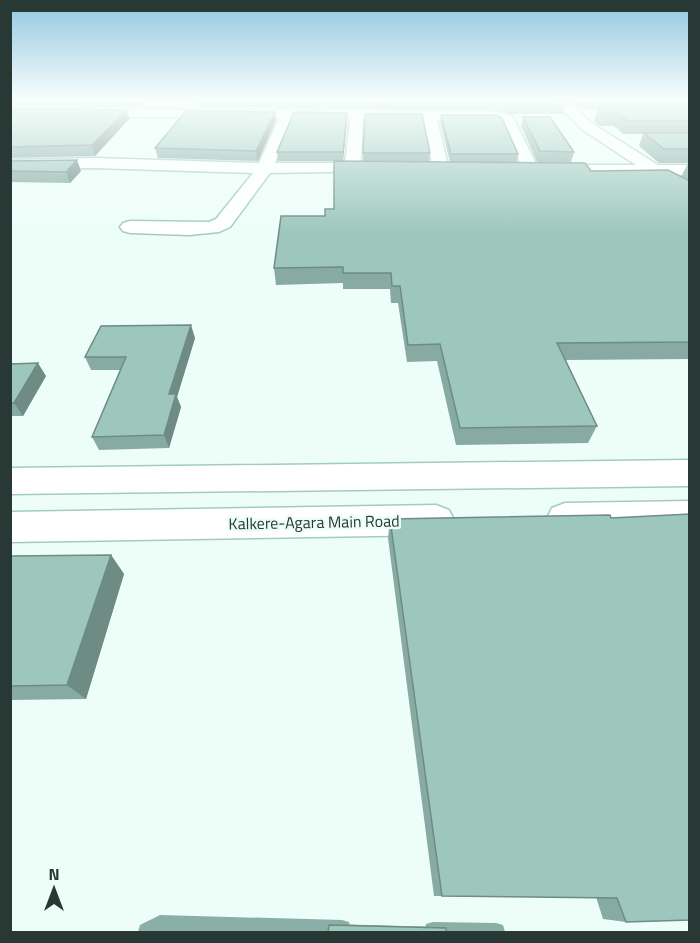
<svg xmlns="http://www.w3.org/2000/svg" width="700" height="943" viewBox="0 0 700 943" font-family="'Titillium Web',sans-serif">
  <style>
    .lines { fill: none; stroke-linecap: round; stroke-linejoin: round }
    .stream { fill: #89afa6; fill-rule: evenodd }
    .street-casing { stroke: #a2ccc2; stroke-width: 3 }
    .secondary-casing { stroke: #a2ccc2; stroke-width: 3 }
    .street { fill: #fff; fill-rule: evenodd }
    .secondary { fill: #fff; fill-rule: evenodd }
    .wall { fill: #87aba3 }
    .shaded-wall { fill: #6e8b84 }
    .building { fill: #9dc7bd; stroke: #6e8b84; stroke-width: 1.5 }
    .labels { text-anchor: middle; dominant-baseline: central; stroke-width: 5; stroke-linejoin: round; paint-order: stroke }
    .street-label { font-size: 16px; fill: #283935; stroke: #edfef9 }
  </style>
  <rect width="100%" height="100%" fill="#edfef9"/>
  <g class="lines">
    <path class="stream" d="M 160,915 L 342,920 L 349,922 L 351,929 L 350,932 L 138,932 L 140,925 Z
      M 433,922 L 496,923 L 503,925 L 505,932 L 424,932 L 426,924 Z"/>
    <g class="street-casing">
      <path id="street" d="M 554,101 L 567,101 L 593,124 L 658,165 L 690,165 L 690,175 L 674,175 L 690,185 L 690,198 L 651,175 L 547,175 L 539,170 L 531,175 L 525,173 L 502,123 L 496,120 L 437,120 L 449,169 L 441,174 L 433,169 L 423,119 L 363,119 L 361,163 L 385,165 L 387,168 L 385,171 L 270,173 L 230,227 L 219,232 L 189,235 L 130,233 L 123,231 L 120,227 L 123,223 L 130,221 L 209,222 L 216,219 L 253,173 L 94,168 L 10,170 L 10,160 L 94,158 L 259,163 L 279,118 L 10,116 L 10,108 L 498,112 L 513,117 L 539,170 L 547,165 L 636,165 L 583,130 ZM 293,118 L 350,119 L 345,163 L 275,163 Z"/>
    </g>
    <g class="secondary-casing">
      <path id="secondary" d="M 690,460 L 690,486 L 10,494 L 10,468 Z
        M 690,501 L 690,531 L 565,533 L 552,528 L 547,518 L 552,508 L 565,503 Z
        M 436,505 L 449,510 L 454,520 L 449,530 L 436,535 L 10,542 L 10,512 Z"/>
    </g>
    <use href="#street" class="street"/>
    <use href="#secondary" class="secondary"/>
  </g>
  <path class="wall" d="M 10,101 L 146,101 L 141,107 L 10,106 Z
    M 197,101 L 566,101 L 566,102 L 563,114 L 510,114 L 498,110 L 198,107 Z
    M 570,101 L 690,101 L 690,109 L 580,109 Z
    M 10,109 L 129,119 L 95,156 L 10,158 Z
    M 598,109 L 690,109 L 690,359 L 566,360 L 597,426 L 588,443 L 456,445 L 437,361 L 407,362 L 398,303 L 391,303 L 390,289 L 343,289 L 343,283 L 276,285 L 274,268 L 325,216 L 334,209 L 363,162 L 365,114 L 430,153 L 429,162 L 681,177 L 688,163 L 659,163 L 639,146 L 643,134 L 623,134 L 614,126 L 600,126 L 594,121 Z
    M 275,112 L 276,120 L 258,161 L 158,158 L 155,148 Z
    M 347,113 L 347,121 L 343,161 L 278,161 L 277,152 Z
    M 441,115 L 518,154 L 517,162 L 450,162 L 440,122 Z
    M 523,117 L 574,152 L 571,162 L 537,162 L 521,126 Z
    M 10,161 L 81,171 L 70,183 L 10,182 Z
    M 195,338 L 177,397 L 181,407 L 169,448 L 99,450 L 92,437 L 120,370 L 91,370 L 85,357 Z
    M 10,364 L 46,376 L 23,416 L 10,416 Z
    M 610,515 L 626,922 L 603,919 L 596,897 L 434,896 L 388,538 L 390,519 Z
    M 111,555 L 124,574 L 86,699 L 10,700 L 10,556 Z
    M 330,924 L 441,927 L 446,928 L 329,925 Z"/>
  <path class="shaded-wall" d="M 139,101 L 146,101 L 141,107 Z
    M 127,110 L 129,119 L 95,156 L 92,145 Z
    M 275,112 L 276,120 L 258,161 L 256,151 Z
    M 347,113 L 347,121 L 343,161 L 343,152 Z
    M 77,160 L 81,171 L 70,183 L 66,172 Z
    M 191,325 L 195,338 L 177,397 L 181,407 L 169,448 L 164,435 L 169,394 Z
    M 38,363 L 46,376 L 23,416 L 14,403 Z
    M 111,555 L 124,574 L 86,699 L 67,685 Z"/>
  <path class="building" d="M 511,101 L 566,101 L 566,102 L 513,102 Z
    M 10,109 L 127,110 L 92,145 L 10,147 Z
    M 598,109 L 690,109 L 690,121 L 628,121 L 618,113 L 605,113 Z
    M 186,111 L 275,112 L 256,151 L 155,148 Z
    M 294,112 L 347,113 L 343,152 L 277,152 Z
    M 365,114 L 422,114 L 430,153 L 363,153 Z
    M 441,115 L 497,115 L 502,118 L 518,154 L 451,154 Z
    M 523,117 L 550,117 L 574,152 L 540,151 Z
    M 644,133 L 690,133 L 690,149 L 664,149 Z
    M 77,160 L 66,172 L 10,171 L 10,161 Z
    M 334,161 L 585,163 L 591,171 L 668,170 L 690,181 L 690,342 L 557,343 L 597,426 L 460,428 L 440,344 L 408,345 L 400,286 L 392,286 L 391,273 L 343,273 L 343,267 L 274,268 L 281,216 L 325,216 L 325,209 L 334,209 Z
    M 191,325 L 169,394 L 176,394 L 164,435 L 92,437 L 126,357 L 85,357 L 101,326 Z
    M 38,363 L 14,403 L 10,403 L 10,364 Z
    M 690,514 L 690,920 L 626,922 L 617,898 L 442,896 L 390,519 L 610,515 L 611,518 Z
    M 111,555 L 67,685 L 10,686 L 10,556 Z
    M 329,925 L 446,928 L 446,933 L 328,933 Z"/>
  <linearGradient id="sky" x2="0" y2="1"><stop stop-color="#92c6e1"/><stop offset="0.43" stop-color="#f7fffc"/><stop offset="1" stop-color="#f7fffc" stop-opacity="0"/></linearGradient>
  <rect width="700" height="233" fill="url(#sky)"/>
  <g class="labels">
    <g class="street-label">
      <text transform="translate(314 522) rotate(-1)">Kalkere-Agara Main Road</text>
    </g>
  </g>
  <rect width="700" height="943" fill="none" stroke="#283935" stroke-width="24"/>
  <g transform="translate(54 889)" stroke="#edfef9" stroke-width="4.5" paint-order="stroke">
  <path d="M0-4.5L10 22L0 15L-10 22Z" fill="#283935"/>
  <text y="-9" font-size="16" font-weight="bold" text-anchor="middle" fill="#283935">N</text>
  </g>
</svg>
